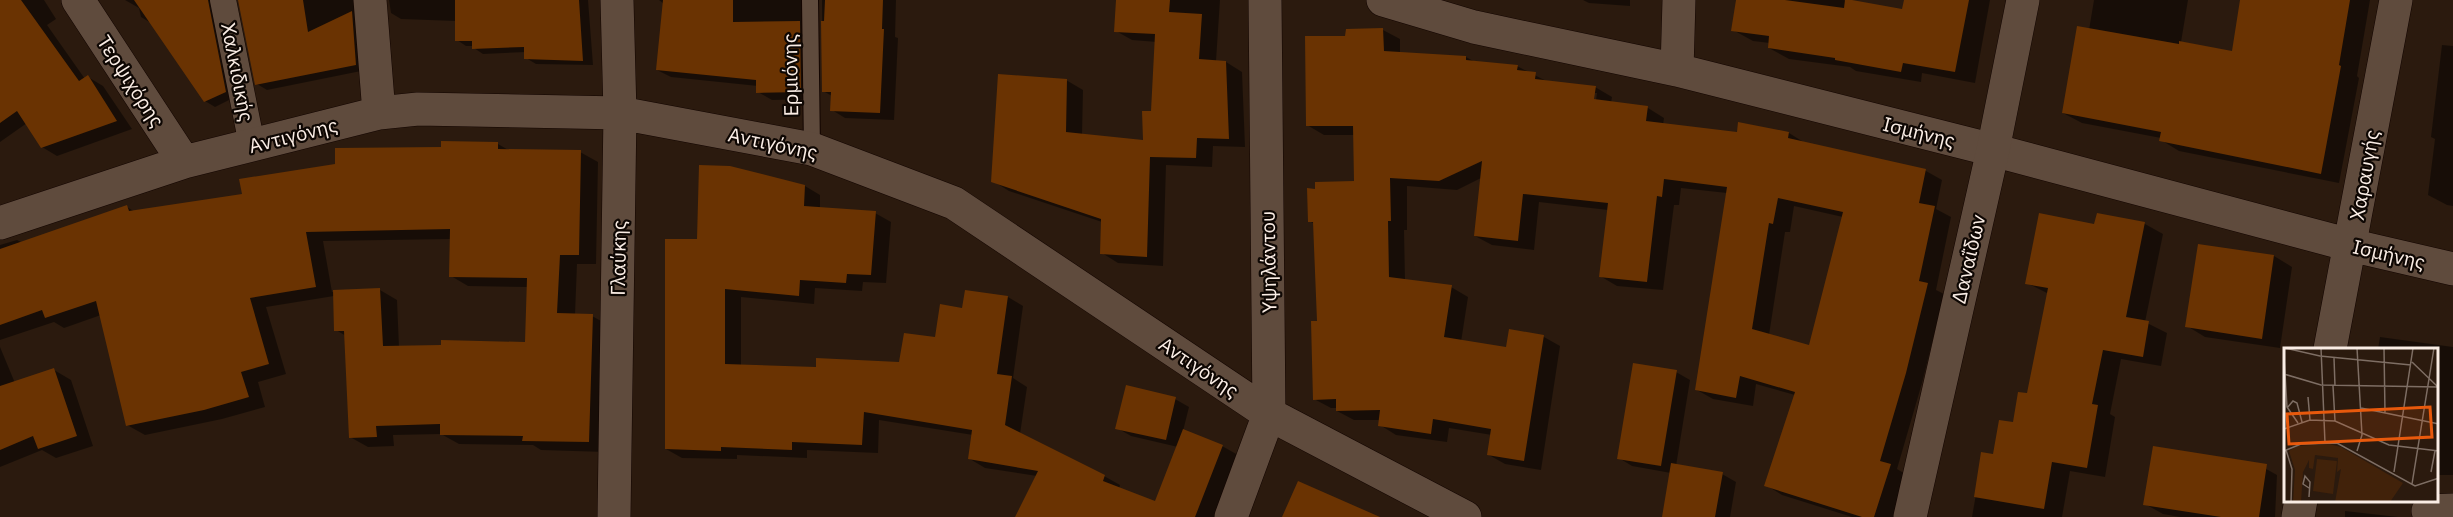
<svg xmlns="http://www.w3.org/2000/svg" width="2453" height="517" viewBox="0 0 2453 517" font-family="'IBM Plex Sans',sans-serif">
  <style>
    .shadow { fill: #0007; fill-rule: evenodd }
    .building { fill: #6a3302; fill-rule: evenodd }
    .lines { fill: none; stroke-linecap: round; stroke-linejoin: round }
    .service-casing { stroke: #130500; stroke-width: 18 }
    .pedestrian-casing { stroke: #130500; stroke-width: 27 }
    .minor-casing { stroke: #130500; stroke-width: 34 }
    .tertiary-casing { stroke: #130500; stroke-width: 34 }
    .service { stroke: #5f4b3d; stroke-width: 16 }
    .pedestrian { stroke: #5f4b3d; stroke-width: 26 }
    .minor { stroke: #5f4b3d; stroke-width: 33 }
    .tertiary { stroke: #5f4b3d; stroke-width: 33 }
    .labels { text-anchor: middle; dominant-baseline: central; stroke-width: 4.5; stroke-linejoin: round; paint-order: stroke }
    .street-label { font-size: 20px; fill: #faede5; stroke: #0e0703 }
    .inset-road { fill: none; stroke: #7e6e64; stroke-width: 1.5 }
    .view { fill: #e8590c; fill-opacity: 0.15; stroke: #e8590c; stroke-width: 3 }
    .inset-edge { fill: none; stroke: #faede5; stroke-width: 3 }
  </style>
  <rect width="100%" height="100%" fill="#2b1a0e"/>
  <path class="shadow" d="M 0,0 L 44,0 L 56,19 L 47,25 L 85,79 L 88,77 L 103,86 L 132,129 L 57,156 L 42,147 L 27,123 L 0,142 Z
    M 125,0 L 220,0 L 235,97 L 215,107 L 205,101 L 151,23 L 141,17 L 139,8 Z
    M 240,0 L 362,0 L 366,70 L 267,90 L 257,84 Z
    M 389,0 L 588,0 L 593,65 L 536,64 L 526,58 L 526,52 L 483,54 L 474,48 L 474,46 L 466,46 L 457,40 L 456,21 L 401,19 L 391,13 Z
    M 659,0 L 817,0 L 814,99 L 772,100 L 758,92 L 758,86 L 671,77 L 657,70 L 664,4 Z
    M 822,0 L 896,0 L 895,37 L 898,38 L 894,120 L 845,118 L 832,110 L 832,96 L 823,91 Z
    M 1117,0 L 1220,0 L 1216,61 L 1226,62 L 1242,72 L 1245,147 L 1213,146 L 1212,167 L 1166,165 L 1163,266 L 1118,263 L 1102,253 L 1102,222 L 1009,191 L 993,181 L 1066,80 L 1083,90 L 1082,135 L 1144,142 L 1153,112 L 1157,42 L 1132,40 L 1116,31 Z
    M 1583,0 L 1630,0 L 1630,6 L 1589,3 Z
    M 1737,0 L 1843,0 L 1903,11 L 1905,0 L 1990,0 L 1975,83 L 1922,73 L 1921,82 L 1856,71 L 1850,67 L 1789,59 L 1769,48 L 1770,43 L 1753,41 L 1733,30 Z
    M 2094,0 L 2188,0 L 2181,42 L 2233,52 L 2241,0 L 2370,0 L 2357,76 L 2359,78 L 2339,183 L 2179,151 L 2161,140 L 2161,138 L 2082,123 L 2063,113 L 2089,30 Z
    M 1383,30 L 1400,39 L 1400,54 L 1466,57 L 1475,62 L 1517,66 L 1550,83 L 1595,87 L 1612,97 L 1611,103 L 1648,108 L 1664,118 L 1663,125 L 1738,133 L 1789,133 L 1805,143 L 1926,171 L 1942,180 L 1936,209 L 1951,217 L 1936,290 L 1944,294 L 1922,383 L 1897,469 L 1907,475 L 1893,517 L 1852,517 L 1782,495 L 1766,485 L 1795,395 L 1756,384 L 1753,406 L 1713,399 L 1697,390 L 1727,193 L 1681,188 L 1679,205 L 1674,205 L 1663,290 L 1617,286 L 1600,276 L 1608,210 L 1539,202 L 1534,250 L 1492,245 L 1475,236 L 1481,178 L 1457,190 L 1407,186 L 1407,230 L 1404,230 L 1405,280 L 1451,287 L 1468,297 L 1461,342 L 1507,349 L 1544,337 L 1560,346 L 1541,470 L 1505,464 L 1489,455 L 1492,435 L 1449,428 L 1447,442 L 1396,435 L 1380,425 L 1380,420 L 1354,420 L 1337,411 L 1337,408 L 1331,408 L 1314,399 L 1318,323 L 1315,224 L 1309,221 L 1317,190 L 1356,183 L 1355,135 L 1324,135 L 1307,125 L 1347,37 ZM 1594,93 L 1597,93 L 1595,107 L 1592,106 ZM 1794,206 L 1843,217 L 1810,347 L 1769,335 L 1785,232 L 1790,232 Z
    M 2442,45 L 2453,46 L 2453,206 L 2447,205 L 2428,195 L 2435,139 L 2431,137 Z
    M 498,144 L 510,151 L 580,152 L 598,162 L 596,264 L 577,264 L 575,315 L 592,316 L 610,326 L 606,452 L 541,450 L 533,445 L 459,444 L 441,434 L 393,435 L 394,446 L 368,447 L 350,437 L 346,336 L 336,330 L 334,296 L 266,307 L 286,374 L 258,382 L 265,407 L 222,419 L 145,435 L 127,425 L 101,315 L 64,328 L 54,322 L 0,340 L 0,245 L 17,240 L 23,243 L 127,207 L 135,212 L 244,195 L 442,149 ZM 451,239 L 451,276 L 468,286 L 528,287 L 527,343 L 399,347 L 397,300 L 380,290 L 332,292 L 323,241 Z
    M 805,186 L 820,195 L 820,208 L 875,213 L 891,222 L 886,283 L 863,282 L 862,291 L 815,288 L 814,304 L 741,297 L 741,366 L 817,369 L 901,364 L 936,339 L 963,309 L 1008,297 L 1023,306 L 1013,378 L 1027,387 L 1020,434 L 1104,476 L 1120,485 L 1119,489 L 1156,503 L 1178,447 L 1131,436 L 1117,428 L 1175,399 L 1189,407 L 1183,431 L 1222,446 L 1238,455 L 1214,517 L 1022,517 L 1037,476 L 985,468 L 970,459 L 973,435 L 879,420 L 878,453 L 807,450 L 807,458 L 737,455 L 737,459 L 682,458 L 666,449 L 698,241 Z
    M 2098,214 L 2145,224 L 2163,234 L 2145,322 L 2167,333 L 2161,366 L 2121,359 L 2110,414 L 2115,417 L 2105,477 L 2070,471 L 2062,517 L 1972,517 L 1983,454 L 1995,456 L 2014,423 L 2028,395 L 2049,294 L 2027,283 L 2096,226 Z
    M 2199,245 L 2274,256 L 2292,267 L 2280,348 L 2205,337 L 2187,326 Z
    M 2380,337 L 2453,347 L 2453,475 L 2436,475 L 2436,349 L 2378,349 Z
    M 0,347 L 15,383 L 54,370 L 71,380 L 93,446 L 56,458 L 42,450 L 0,467 Z
    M 1676,372 L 1690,380 L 1676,466 L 1722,474 L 1736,482 L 1730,517 L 1663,517 L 1671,473 L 1632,466 L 1619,458 Z
    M 2259,465 L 2277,475 L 2275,517 L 2180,517 L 2163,514 L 2145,504 Z
    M 2345,511 L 2398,517 L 2345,517 Z"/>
  <path class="building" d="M 0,0 L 21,0 L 79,81 L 88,75 L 117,121 L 41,148 L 17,111 L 0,123 Z
    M 134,0 L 208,0 L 226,92 L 204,102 Z
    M 238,0 L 303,0 L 308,32 L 352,11 L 356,65 L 255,85 Z
    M 455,0 L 579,0 L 583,61 L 524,59 L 524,47 L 472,49 L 472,41 L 455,41 Z
    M 663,0 L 733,0 L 733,22 L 800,21 L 801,92 L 756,93 L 756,80 L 656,70 Z
    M 825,0 L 883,0 L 882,29 L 884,29 L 880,113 L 830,111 L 831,92 L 822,92 L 821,21 L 824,21 Z
    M 1116,0 L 1170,0 L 1169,12 L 1202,14 L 1199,59 L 1226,61 L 1229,139 L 1197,138 L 1196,158 L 1150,157 L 1147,257 L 1100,254 L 1101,219 L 991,182 L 998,74 L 1067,79 L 1066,132 L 1143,140 L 1142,111 L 1151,111 L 1155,34 L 1114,32 Z
    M 1736,0 L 1785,0 L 1844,8 L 1845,0 L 1852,0 L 1902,9 L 1904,0 L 1969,0 L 1955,72 L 1903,63 L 1901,72 L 1835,60 L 1835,58 L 1768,48 L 1769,36 L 1731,31 Z
    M 2240,0 L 2350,0 L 2339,65 L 2341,66 L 2321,174 L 2159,141 L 2161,132 L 2062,113 L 2077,26 L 2179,44 L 2179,41 L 2232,51 Z
    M 1383,28 L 1384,51 L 1466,56 L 1466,60 L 1518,65 L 1517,70 L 1536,72 L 1535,79 L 1596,86 L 1594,99 L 1648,106 L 1646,121 L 1737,132 L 1738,122 L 1789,132 L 1788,138 L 1926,169 L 1919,203 L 1935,206 L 1919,281 L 1928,283 L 1906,373 L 1880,461 L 1891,464 L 1874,517 L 1862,517 L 1764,486 L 1795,392 L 1740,376 L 1736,398 L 1695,390 L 1727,187 L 1664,179 L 1662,197 L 1657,196 L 1647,282 L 1599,277 L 1608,203 L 1523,194 L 1518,241 L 1474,236 L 1482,161 L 1439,181 L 1390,178 L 1391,221 L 1388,221 L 1389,277 L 1452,285 L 1444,337 L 1506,347 L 1509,329 L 1544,335 L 1524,461 L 1487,455 L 1491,429 L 1433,419 L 1431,434 L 1378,426 L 1380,410 L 1336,411 L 1336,399 L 1313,400 L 1311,321 L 1317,321 L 1313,222 L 1308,222 L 1307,188 L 1315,189 L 1315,182 L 1354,181 L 1353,126 L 1306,126 L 1305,36 L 1345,36 L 1346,29 ZM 1778,198 L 1843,212 L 1809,345 L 1752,329 L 1769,223 L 1773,224 Z
    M 441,141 L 498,142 L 498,149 L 581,150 L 579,255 L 560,255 L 557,313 L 593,314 L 589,442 L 522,441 L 523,436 L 440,435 L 440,424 L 376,426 L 377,437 L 349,438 L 344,331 L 334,331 L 333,290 L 380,288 L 383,346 L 441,345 L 441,340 L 525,342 L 527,278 L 449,277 L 450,229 L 306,232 L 316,287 L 250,298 L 269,364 L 241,372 L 249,397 L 204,410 L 126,426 L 96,301 L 45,318 L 42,310 L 0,325 L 0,249 L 127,205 L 129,211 L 242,194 L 239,179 L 335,164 L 335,148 L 441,147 Z
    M 699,165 L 730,166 L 805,185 L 804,206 L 876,211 L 871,275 L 847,274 L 846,283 L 800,280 L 799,296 L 725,289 L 725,364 L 816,367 L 816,358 L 899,362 L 904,333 L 935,337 L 940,304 L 962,308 L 965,290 L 1008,296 L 997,374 L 1012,376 L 1005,425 L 1105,475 L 1103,481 L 1155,501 L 1183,429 L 1223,445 L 1195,517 L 1015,517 L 1038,471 L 968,459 L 972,430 L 864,412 L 862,445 L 792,442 L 792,450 L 721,447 L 721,451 L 665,449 L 665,239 L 697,239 Z
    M 2039,213 L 2094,224 L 2097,213 L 2145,222 L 2126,317 L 2149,321 L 2143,357 L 2103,350 L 2092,404 L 2098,405 L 2087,468 L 2052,462 L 2044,509 L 1974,497 L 1981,452 L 1993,454 L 1999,420 L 2013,422 L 2018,392 L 2027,393 L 2048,288 L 2025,284 Z
    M 2198,244 L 2274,255 L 2262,339 L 2185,327 Z
    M 1633,363 L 1677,370 L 1661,466 L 1617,459 Z
    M 54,368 L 77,436 L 38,449 L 33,436 L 0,450 L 0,386 Z
    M 1126,385 L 1176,397 L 1166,440 L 1115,429 Z
    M 2153,446 L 2267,464 L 2259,517 L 2221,517 L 2143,505 Z
    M 1671,463 L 1723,472 L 1715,517 L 1662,517 Z
    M 1298,481 L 1380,517 L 1282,517 Z"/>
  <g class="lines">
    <g class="service-casing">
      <path id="service" d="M 810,0 L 812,149"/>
    </g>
    <g class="pedestrian-casing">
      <path id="pedestrian" d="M 223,0 L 252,145"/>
    </g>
    <g class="minor-casing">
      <path id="minor" d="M 78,0 L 184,162
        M 370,0 L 379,113
        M 1383,0 L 1474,27 L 1677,70 L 1993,150 L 2350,245 L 2453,269
        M 1677,70 L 1679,0
        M 0,223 L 184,162 L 379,113 L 418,109 L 620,113 L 812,149 L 954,203 L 1269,414 L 1465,517
        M 2330,349 L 2396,0
        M 2428,511 L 2453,510
        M 614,517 L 620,113 L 617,0
        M 1231,517 L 1269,414 L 1265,0
        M 2298,517 L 2301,500"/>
    </g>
    <g class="tertiary-casing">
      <path id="tertiary" d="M 1910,517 L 1993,150 L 2023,0"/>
    </g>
    <use href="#service" class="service"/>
    <use href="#pedestrian" class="pedestrian"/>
    <use href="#minor" class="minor"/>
    <use href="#tertiary" class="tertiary"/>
  </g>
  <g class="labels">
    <g class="street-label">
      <text transform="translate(238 72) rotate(79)">Χαλκιδικής</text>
      <text transform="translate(790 75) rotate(-91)">Ερμιόνης</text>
      <text transform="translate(131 81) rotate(57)">Τερψιχόρης</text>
      <text transform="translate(1919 132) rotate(14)">Ισμήνης</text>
      <text transform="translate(293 135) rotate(-14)">Αντιγόνης</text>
      <text transform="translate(773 143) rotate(12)">Αντιγόνης</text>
      <text transform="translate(2364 175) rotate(-80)">Χαραυγής</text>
      <text transform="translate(2389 254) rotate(13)">Ισμήνης</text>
      <text transform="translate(618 258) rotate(-89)">Γλαύκης</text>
      <text transform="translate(1968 259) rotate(-77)">Δαναΐδων</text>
      <text transform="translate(1268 262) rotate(-91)">Υψηλάντου</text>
      <text transform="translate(1199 367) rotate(34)">Αντιγόνης</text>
    </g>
  </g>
  <g transform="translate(2284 348)">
    <rect width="154" height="154" fill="#2b1a0e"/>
    <path d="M 45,96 L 57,99 L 119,135 L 106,154 L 51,154 L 57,121 L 53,124 L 54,110 L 31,107 L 29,121 L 25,120 L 25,112 L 19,124 L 17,154 L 9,154 L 11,122 L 5,103 L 13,98 ZM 33,111 L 53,113 L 49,146 L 29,143 Z" fill="#41220a"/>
    <path class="inset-road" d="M 1,0 L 36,8 L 127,17M 37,0 L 41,95M 73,0 L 78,87 L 73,103M 100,0 L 101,65M 0,9 L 3,59 L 14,75M 50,10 L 51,38M 128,14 L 154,39M 0,26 L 37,37 L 154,39M 49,38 L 51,73M 24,49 L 26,72M 3,60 L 9,53 L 13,55 L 18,74M 77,60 L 155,76M 0,81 L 26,72 L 51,73 L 105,97 L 155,103M 2,102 L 8,121 L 7,154M 0,103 L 17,96 L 53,95 L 131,138 L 155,130M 110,124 L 129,0M 147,124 L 151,103M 128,136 L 150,0M 25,149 L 26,134 L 21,128 L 19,136 L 25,140"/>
    <path class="view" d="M 146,59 L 148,89 L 5,96 L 3,66 Z"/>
    <rect width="154" height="154" class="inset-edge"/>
  </g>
</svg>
